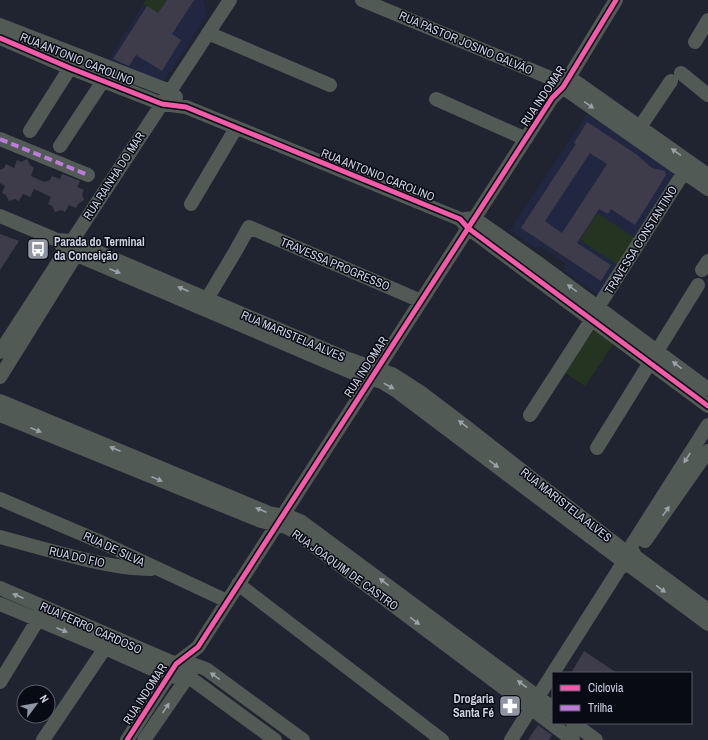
<svg xmlns="http://www.w3.org/2000/svg" width="708" height="740" viewBox="0 0 708 740" font-family="'Archivo Narrow',sans-serif">
  <style>
    .built { fill: #212740 }
    .green { fill: #253420 }
    .building { fill: #3e3c4b; fill-rule: evenodd }
    .lines { fill: none; stroke-linecap: round; stroke-linejoin: round }
    .minor { stroke: #515a55; stroke-width: 14 }
    .quiet { stroke: #bd7bd9; stroke-width: 4; stroke-dasharray: 8 4; stroke-linecap: butt }
    .cycleway-casing { stroke: #080a14; stroke-width: 8 }
    .cycleway { stroke: #f35aa7; stroke-width: 5 }
    .oneway { fill: #9ba2a9 }
    .labels { text-anchor: middle; dominant-baseline: central; stroke-width: 3; stroke-linejoin: round; paint-order: stroke }
    .street-label { font-size: 12px; fill: #cdd2e1; stroke: #080a14 }
    .poi-label { font-size: 12px; font-weight: bold; fill: #cdd2e1; stroke: #080a14; text-anchor: start }
  </style>
  <rect width="100%" height="100%" fill="#202430"/>
  <path class="built" d="M 146,0 L 203,0 L 207,15 L 163,83 L 108,61 Z
    M 589,111 L 681,177 L 603,299 L 565,271 L 565,263 L 541,247 L 535,248 L 510,230 Z"/>
  <path class="green" d="M 146,0 L 167,0 L 158,13 L 143,4 Z
    M 597,213 L 638,240 L 621,267 L 580,240 Z
    M 594,330 L 614,343 L 585,386 L 565,373 Z"/>
  <path class="building" d="M 167,0 L 194,0 L 172,34 L 181,40 L 162,71 L 136,55 L 129,66 L 113,59 L 147,6 L 158,13 Z
    M 587,122 L 636,154 L 652,168 L 665,171 L 666,175 L 635,225 L 611,209 L 608,214 L 599,209 L 577,243 L 611,265 L 601,281 L 521,228 L 576,144 L 574,143 ZM 590,153 L 607,164 L 562,233 L 545,221 Z
    M 27,159 L 30,165 L 34,168 L 31,176 L 44,182 L 50,180 L 52,176 L 60,179 L 62,174 L 80,181 L 77,187 L 84,190 L 82,194 L 84,200 L 78,204 L 76,208 L 69,205 L 65,212 L 61,210 L 55,212 L 52,206 L 48,204 L 51,197 L 34,189 L 30,197 L 23,194 L 19,201 L 15,199 L 9,201 L 6,195 L 2,193 L 5,186 L 0,183 L 0,170 L 4,168 L 6,164 L 14,168 L 17,160 L 21,162 Z
    M 0,234 L 19,241 L 0,270 Z
    M 584,651 L 617,673 L 571,673 Z
    M 538,725 L 552,735 L 549,740 L 528,740 Z"/>
  <g class="lines">
    <path class="minor" d="M 362,0 L 548,77 L 708,189
      M 0,25 L 170,91 L 176,97
      M 208,33 L 330,85
      M 0,38 L 70,68 L 162,104 L 186,107 L 460,219 L 468,228 L 708,406
      M 695,42 L 708,20
      M 681,73 L 708,95
      M 560,75 L 569,77 L 708,175
      M 436,99 L 526,139
      M 640,127 L 671,81
      M 30,131 L 70,68
      M 0,139 L 88,175
      M 60,146 L 103,81
      M 191,204 L 236,128
      M 0,216 L 57,240 L 72,241 L 343,357 L 392,374 L 423,394 L 460,422 L 626,552
      M 465,219 L 474,218 L 541,265 L 708,389
      M 57,240 L 66,250 L 77,255 L 351,372 L 382,382 L 395,390 L 621,560
      M 702,270 L 708,261
      M 207,299 L 235,252 L 249,227 L 421,301
      M 598,307 L 684,172
      M 0,352 L 72,241 L 230,0
      M 0,377 L 81,247
      M 0,401 L 269,513 L 293,518 L 302,522 L 553,708
      M 0,415 L 261,521 L 286,527 L 294,531 L 573,740
      M 530,415 L 592,319
      M 597,448 L 698,285
      M 0,499 L 103,543 L 227,601
      M 0,537 C 29,545 58,553 87,560 C 108,565 129,569 151,569
      M 645,541 L 708,451
      M 628,551 L 708,425
      M 636,557 L 708,610
      M 630,566 L 634,564 L 637,559 L 633,552 L 628,551 C 621,554 619,559 624,565 L 630,566 L 708,624
      M 238,584 L 442,740
      M 0,588 L 171,662 L 195,665 L 206,669 L 303,740
      M 0,604 L 105,648 L 168,676 L 187,678 L 193,680 L 275,740
      M 553,673 L 623,563
      M 0,682 L 42,613
      M 573,723 L 596,740
      M 43,740 L 105,648
      M 127,740 L 176,664 L 198,647 L 552,98 L 563,87 L 616,0
      M 144,740 L 191,672
      M 511,740 L 553,673"/>
    <path class="quiet" d="M 0,139 L 88,175"/>
    <g class="cycleway-casing">
      <path id="cycleway" d="M 0,38 L 70,68 L 162,104 L 186,107 L 460,219 L 468,228 L 708,406
        M 127,740 L 176,664 L 198,647 L 552,98 L 563,87 L 616,0"/>
    </g>
    <use href="#cycleway" class="cycleway"/>
  </g>
  <defs><path id="oneway-solid" d="M-6-.8H1V-3.2L6.5 0L1 3.2V.8H-6Z"/></defs>
  <g class="oneway">
    <use href="#oneway-solid" transform="translate(589 105) rotate(35)"/>
    <use href="#oneway-solid" transform="translate(676 152) rotate(-145)"/>
    <use href="#oneway-solid" transform="translate(115 271) rotate(23)"/>
    <use href="#oneway-solid" transform="translate(572 288) rotate(-143)"/>
    <use href="#oneway-solid" transform="translate(183 289) rotate(-157)"/>
    <use href="#oneway-solid" transform="translate(677 365) rotate(-143)"/>
    <use href="#oneway-solid" transform="translate(389 386) rotate(29)"/>
    <use href="#oneway-solid" transform="translate(463 424) rotate(-142)"/>
    <use href="#oneway-solid" transform="translate(36 430) rotate(22)"/>
    <use href="#oneway-solid" transform="translate(115 449) rotate(-157)"/>
    <use href="#oneway-solid" transform="translate(687 458) rotate(123)"/>
    <use href="#oneway-solid" transform="translate(494 464) rotate(37)"/>
    <use href="#oneway-solid" transform="translate(157 479) rotate(22)"/>
    <use href="#oneway-solid" transform="translate(261 510) rotate(-157)"/>
    <use href="#oneway-solid" transform="translate(666 511) rotate(-55)"/>
    <use href="#oneway-solid" transform="translate(384 582) rotate(-143)"/>
    <use href="#oneway-solid" transform="translate(661 589) rotate(36)"/>
    <use href="#oneway-solid" transform="translate(18 596) rotate(-157)"/>
    <use href="#oneway-solid" transform="translate(415 621) rotate(37)"/>
    <use href="#oneway-solid" transform="translate(62 630) rotate(23)"/>
    <use href="#oneway-solid" transform="translate(215 676) rotate(-144)"/>
    <use href="#oneway-solid" transform="translate(522 684) rotate(-143)"/>
    <use href="#oneway-solid" transform="translate(166 708) rotate(-56)"/>
  </g>
  <defs>
    <g id="bus-square" transform="scale(1.15)"><rect x="-9" y="-9" width="18" height="18" rx="4" fill="#9095a3" stroke="#080a14"/><path d="M-5-6H5V4H4V6H2V4H-2V6H-4V4H-5ZM-3.5-4V0h7V-4ZM-3.5 1.2v1.5H-2V1.2ZM2 1.2v1.5H3.5V1.2Z" fill="#fff"/></g>
    <g id="pharmacy-square" transform="scale(1.15)"><rect x="-9" y="-9" width="18" height="18" rx="4" fill="#9095a3" stroke="#080a14"/><path d="M-2-6h4v4h4v4h-4v4h-4v-4h-4v-4h4Z" fill="#fff"/></g>
  </defs>
  <g fill-rule="evenodd">
    <use href="#bus-square" x="38" y="249"/>
    <use href="#pharmacy-square" x="510" y="706"/>
  </g>
  <g class="labels">
    <g class="street-label">
      <text transform="translate(466 43) rotate(23)">RUA PASTOR JOSINO GALVÃO</text>
      <text transform="translate(77 59) rotate(22)">RUA ANTONIO CAROLINO</text>
      <text transform="translate(543 96) rotate(-56)">RUA INDOMAR</text>
      <text transform="translate(378 175) rotate(22)">RUA ANTONIO CAROLINO</text>
      <text transform="translate(114 176) rotate(-57)">RUA RAINHA DO MAR</text>
      <text transform="translate(641 240) rotate(-58)">TRAVESSA CONSTANTINO</text>
      <text transform="translate(335 264) rotate(23)">TRAVESSA PROGRESSO</text>
      <text transform="translate(293 336) rotate(23)">RUA MARISTELA ALVES</text>
      <text transform="translate(366 367) rotate(-57)">RUA INDOMAR</text>
      <text transform="translate(566 505) rotate(38)">RUA MARISTELA ALVES</text>
      <text transform="translate(114 549) rotate(25)">RUA DE SILVA</text>
      <text transform="translate(77 557) rotate(13)">RUA DO FIO</text>
      <text transform="translate(345 570) rotate(36)">RUA JOAQUIM DE CASTRO</text>
      <text transform="translate(91 628) rotate(24)">RUA FERRO CARDOSO</text>
      <text transform="translate(145 694) rotate(-57)">RUA INDOMAR</text>
    </g>
    <g class="poi-label">
      <text x="54" y="242">Parada do Terminal<tspan x="54" dy="14">da Conceição</tspan></text>
      <text x="494" y="699" text-anchor="end">Drogaria<tspan x="494" dy="14">Santa Fé</tspan></text>
    </g>
  </g>
  <rect x="552" y="672" width="140" height="52" fill="#080a14" stroke="#575a66"/>
  <rect x="560" y="685" width="20" height="6" fill="#f35aa7" stroke="#575a66"/>
  <text x="588" y="692" font-size="12" fill="#cdd2e1">Ciclovia</text>
  <rect x="560" y="705" width="20" height="6" fill="#bd7bd9" stroke="#575a66"/>
  <text x="588" y="712" font-size="12" fill="#cdd2e1">Trilha</text>
  <g transform="translate(36 704) rotate(58)"><circle r="19" fill="#080a14" stroke="#575a66"/>
  <path d="M0-3L7 15L0 10L-7 15Z" fill="#9095a3"/>
  <text y="-6" font-size="11" font-weight="bold" text-anchor="middle" fill="#cdd2e1">N</text>
  </g>
</svg>
